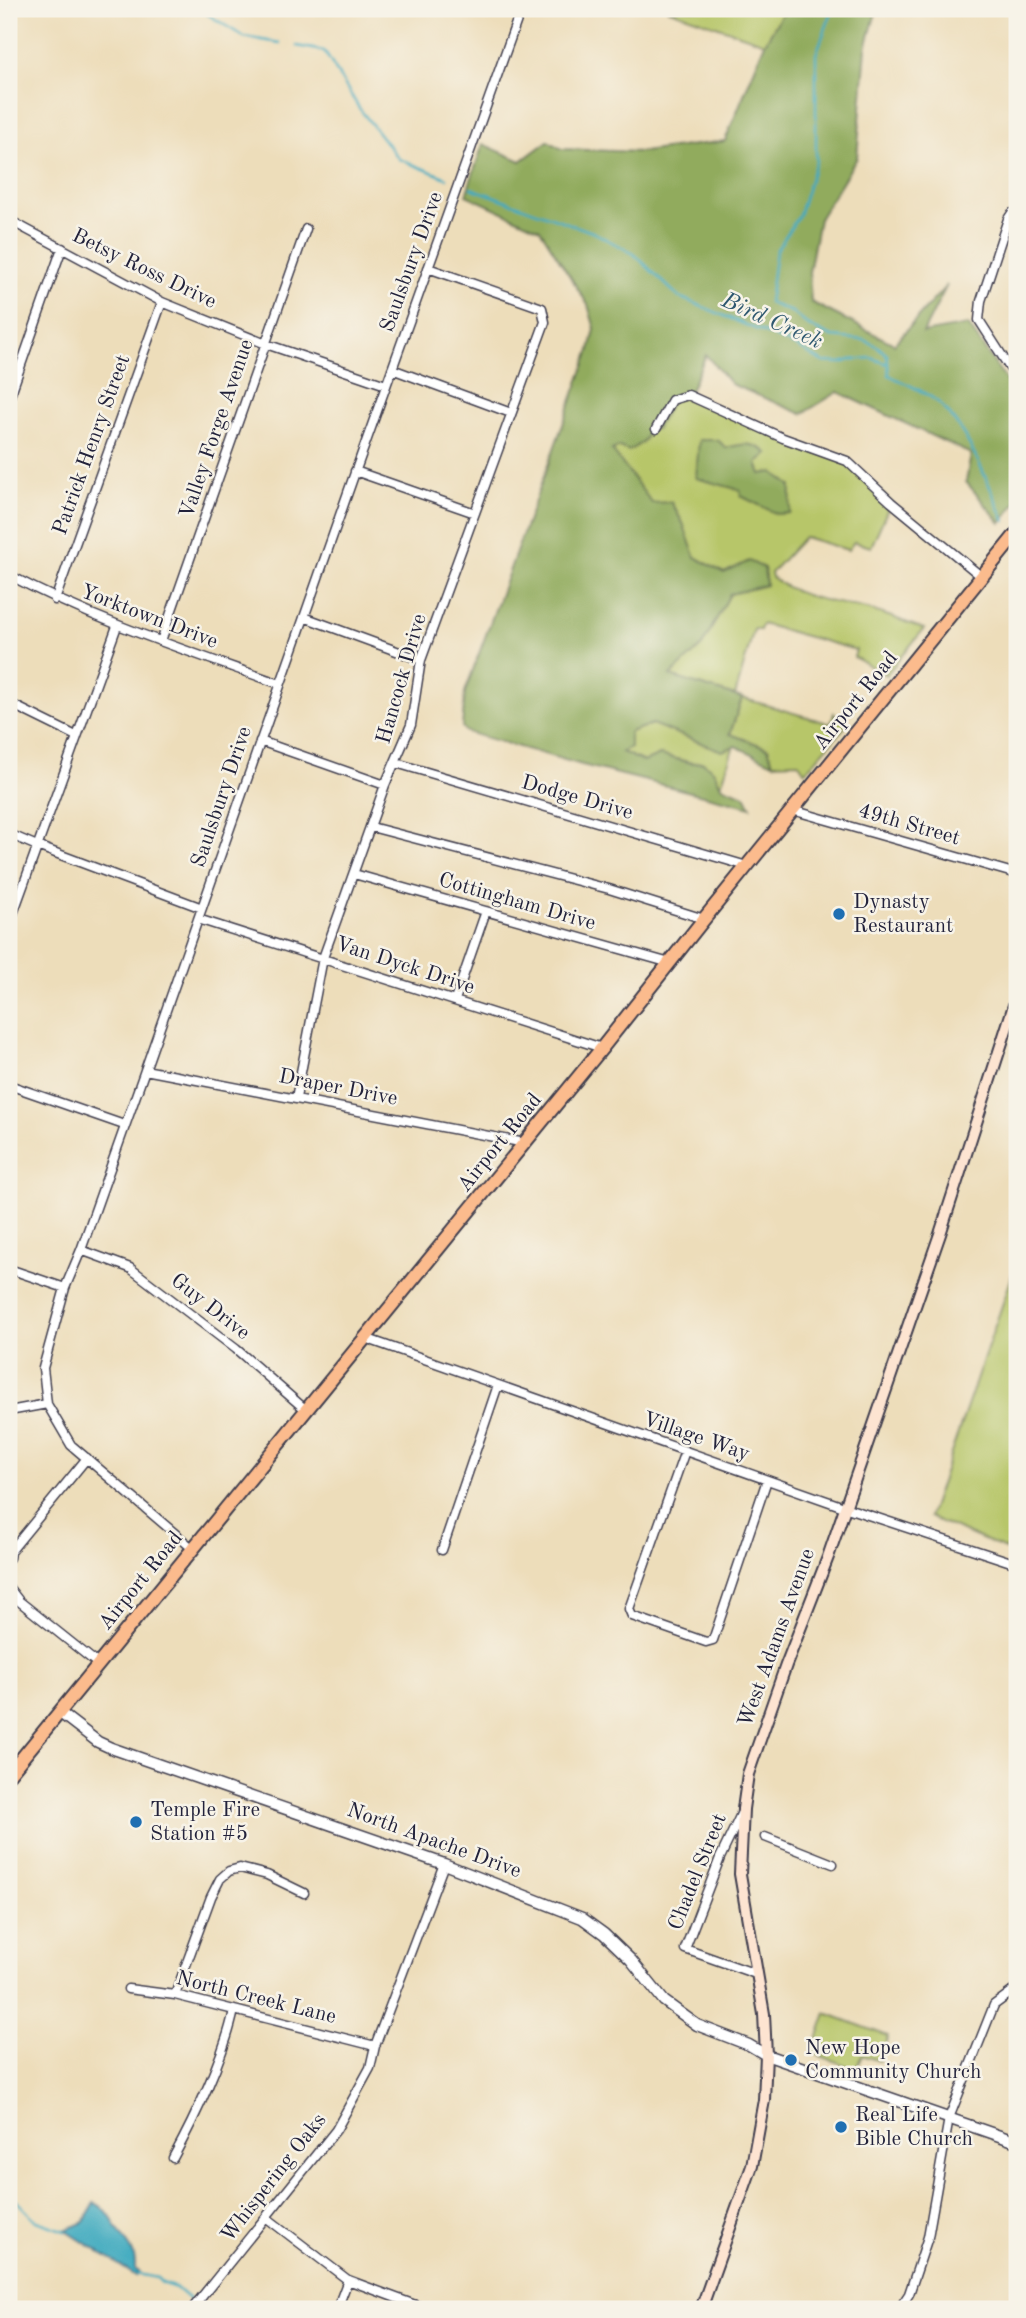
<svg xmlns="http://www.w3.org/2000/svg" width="1026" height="2318" viewBox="0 0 1026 2318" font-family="'Old Standard TT',serif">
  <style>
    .green { fill: #b7c669; stroke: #6c7452; stroke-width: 2 }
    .forest { fill: #91ab5d; stroke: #5a664c; stroke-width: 2 }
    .water { fill: #40aabf; stroke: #31667d; stroke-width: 2 }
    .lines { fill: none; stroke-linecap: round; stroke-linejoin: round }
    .stream { stroke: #40aabf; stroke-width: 2.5 }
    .minor-casing { stroke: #403e4e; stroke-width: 11 }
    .tertiary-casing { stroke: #403e4e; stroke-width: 13 }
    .secondary-casing { stroke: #403e4e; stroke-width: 14 }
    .primary-casing { stroke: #403e4e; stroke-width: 16 }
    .minor { stroke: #fff; stroke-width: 8 }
    .tertiary { stroke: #fff; stroke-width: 10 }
    .secondary { stroke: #fde4d1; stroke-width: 10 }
    .primary { stroke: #fbbb8d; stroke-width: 12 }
    .poi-dot { fill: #1f6fb2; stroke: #f7f3e8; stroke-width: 2.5 }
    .labels { text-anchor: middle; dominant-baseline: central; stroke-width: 5; stroke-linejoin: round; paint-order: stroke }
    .street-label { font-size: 21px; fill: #22223b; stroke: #f7f3e8 }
    .poi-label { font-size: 21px; fill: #22223b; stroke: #f7f3e8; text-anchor: start }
    .water-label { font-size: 23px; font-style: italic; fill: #2e5870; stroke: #f7f3e8 }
  </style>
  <rect width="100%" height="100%" fill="#f7f3e8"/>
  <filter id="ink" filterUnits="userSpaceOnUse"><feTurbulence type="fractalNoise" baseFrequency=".0143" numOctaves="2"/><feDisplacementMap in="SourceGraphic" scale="14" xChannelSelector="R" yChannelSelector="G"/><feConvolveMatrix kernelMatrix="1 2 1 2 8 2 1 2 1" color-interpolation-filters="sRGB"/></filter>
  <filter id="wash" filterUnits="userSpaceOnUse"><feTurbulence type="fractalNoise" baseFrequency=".00686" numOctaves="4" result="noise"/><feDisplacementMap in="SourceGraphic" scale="28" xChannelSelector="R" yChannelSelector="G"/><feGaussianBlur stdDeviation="1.57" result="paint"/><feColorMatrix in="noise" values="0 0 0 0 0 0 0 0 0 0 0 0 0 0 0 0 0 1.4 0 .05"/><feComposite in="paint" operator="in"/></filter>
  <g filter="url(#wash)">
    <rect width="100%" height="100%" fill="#edddba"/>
    <path class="green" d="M 667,9 L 785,9 L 765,43 Z
      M 688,395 L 783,438 L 847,461 L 891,502 L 871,547 L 854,542 L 848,550 L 804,537 L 771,573 L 772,577 C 796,598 836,602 866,609 C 886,614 905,622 924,629 L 886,675 L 854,657 L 856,650 L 762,624 L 760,630 L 754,629 L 735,696 L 669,676 L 702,646 L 730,594 L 766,585 L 764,569 L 701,614 L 611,450 L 650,429 L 672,400 Z
      M 742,698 L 831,724 L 834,713 L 846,726 L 805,772 L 798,762 L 773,763 L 768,748 L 730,734 Z
      M 652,724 L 722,751 L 734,745 L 721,786 L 714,771 L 703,762 L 692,763 L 660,755 L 644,762 L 621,752 L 630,747 L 629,732 Z
      M 1017,1262 L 1017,1554 L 929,1517 Z
      M 826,2013 L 888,2036 L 879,2061 L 862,2055 L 856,2069 L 812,2053 Z"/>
    <path class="forest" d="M 785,9 L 877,9 L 866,48 L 857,158 L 819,219 L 809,272 L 811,302 L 894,344 L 947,285 L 923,333 L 968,325 L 1017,396 L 1017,502 L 1001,523 L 966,482 L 971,454 L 838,392 L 802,414 L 731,384 L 706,355 L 688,395 L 672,400 L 656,429 L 650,429 L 643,442 L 629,451 L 619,447 L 612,450 L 652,503 L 671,502 L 683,523 L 695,557 L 724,573 L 749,561 L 764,568 L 766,585 L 730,594 L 702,646 L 670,676 L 742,698 L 730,734 L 768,748 L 773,763 L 735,746 L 722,751 L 652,724 L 630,732 L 630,747 L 622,752 L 644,762 L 660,755 L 692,763 L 703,762 L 714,771 L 721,786 L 745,795 L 751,807 L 582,765 L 466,732 L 462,727 L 465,692 L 590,350 L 595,329 L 588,305 L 540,229 L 466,195 L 483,144 L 521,161 L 548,141 L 562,149 L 642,152 L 725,141 L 765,43 Z
      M 699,440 L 718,440 L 726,448 C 743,443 754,442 768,453 L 757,463 L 761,474 L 773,472 L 791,486 L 790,513 L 777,514 L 741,496 L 740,490 L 696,478 Z"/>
    <path class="water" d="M 95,2203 C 106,2208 111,2218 117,2228 C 126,2244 136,2248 135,2269 L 139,2272 L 136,2276 L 65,2230 L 84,2222 Z"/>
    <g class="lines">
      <path class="stream" d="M 199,9 L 244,37 L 280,43
        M 833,9 L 816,54 L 816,161 L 799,215 L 776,251 L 769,303 L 792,312 L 809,326 L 832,337 L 864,340 L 877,346 L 887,355 L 888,364
        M 297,46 L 324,51 L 359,108 L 399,159 L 447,178
        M 471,188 L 595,233 L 634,254 L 679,297 L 794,345 L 823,362 L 842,363 L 850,360 L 871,358 L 888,364 L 889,375 C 905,384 928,392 941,405 C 970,434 988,484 1005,521
        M 9,2193 L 36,2221 L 66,2231
        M 137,2274 L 157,2278 L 162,2283 L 176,2288 L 191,2301"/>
    </g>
  </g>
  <g filter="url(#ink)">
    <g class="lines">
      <g class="minor-casing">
        <path id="minor" d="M 1017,215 L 1012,213 L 1008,219 L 981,301 L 979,320 L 1017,379
          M 9,220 L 162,302 L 266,344 L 386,385
          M 392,369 L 511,413
          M 9,399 L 62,248
          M 656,429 L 672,400 L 688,395 L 783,438 L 847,461 L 891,502 L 982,577
          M 355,471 L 475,513
          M 9,575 C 95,621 188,651 280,684
          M 55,600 L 162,302
          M 304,617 L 421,660
          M 161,641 L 306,229
          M 9,703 L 76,736
          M 260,741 L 385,785
          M 396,763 L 747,866
          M 792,810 L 1017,874
          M 371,827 L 609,889 L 704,919
          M 9,834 L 37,846 L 202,908
          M 354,874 L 670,963
          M 198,919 L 602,1048
          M 9,925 L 117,626
          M 455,1000 L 486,911
          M 145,1070 L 525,1143
          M 9,1085 L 124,1125
          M 296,1098 L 323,958 L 385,785 L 411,725 L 421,660 L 545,322 L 542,308 L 428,268
          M 81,1250 L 130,1268 L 236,1349 L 306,1410
          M 9,1269 L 65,1288
          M 365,1338 L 844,1507 L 1017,1564
          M 9,1411 L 47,1404
          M 685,1451 L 629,1609 L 632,1616 L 706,1642 L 713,1640 L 767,1480
          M 192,1548 L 71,1445 L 47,1404 L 43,1368 L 65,1288 L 81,1250 L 145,1070 L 352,481 L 521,9
          M 442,1550 L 498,1385
          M 9,1558 L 10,1552 L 87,1458
          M 9,1588 L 19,1601 L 98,1664
          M 741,1814 L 720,1858 L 685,1949 L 756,1974
          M 765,1837 L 833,1864
          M 128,1989 L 175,1995 L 375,2046
          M 175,1995 L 211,1897 L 220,1879 L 229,1871 L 240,1868 L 267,1875 L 304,1893
          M 173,2158 C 195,2118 225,2054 234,2010
          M 267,2218 L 348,2280 L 426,2309
          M 192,2309 L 336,2130 L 370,2068 L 375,2046 L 444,1864
          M 337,2309 L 348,2280
          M 899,2309 L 909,2294 L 928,2237 L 949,2118 L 994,2005 L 1017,1988"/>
      </g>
      <g class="tertiary-casing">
        <path id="tertiary" d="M 59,1712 L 98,1742 L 111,1748 L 444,1864 L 582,1918 L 604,1934 L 631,1960 L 664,2001 L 697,2025 L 749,2045 L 766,2055 L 1017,2142"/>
      </g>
      <g class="secondary-casing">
        <path id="secondary" d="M 701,2309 L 752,2166 L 764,2100 L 766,2055 L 764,2014 L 740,1874 L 743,1809 L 748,1774 L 786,1665 L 828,1557 L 940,1234 L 1017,996"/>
      </g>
      <g class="primary-casing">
        <path id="primary" d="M 9,1774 L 602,1048 L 704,919 L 1017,533"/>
      </g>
      <use href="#minor" class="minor"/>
      <use href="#tertiary" class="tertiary"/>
      <use href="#secondary" class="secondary"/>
      <use href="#primary" class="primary"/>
    </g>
  </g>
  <g class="poi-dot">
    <circle cx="839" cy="914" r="7"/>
    <circle cx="136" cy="1822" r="7"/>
    <circle cx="791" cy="2060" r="7"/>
    <circle cx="841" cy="2127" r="7"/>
  </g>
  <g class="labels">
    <g class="street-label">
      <text transform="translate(412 262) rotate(-70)">Saulsbury Drive</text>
      <text transform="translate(144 269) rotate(26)">Betsy Ross Drive</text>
      <text transform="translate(217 429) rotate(-71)">Valley Forge Avenue</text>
      <text transform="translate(92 445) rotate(-70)">Patrick Henry Street</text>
      <text transform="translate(149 617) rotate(21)">Yorktown Drive</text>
      <text transform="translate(402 679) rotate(-74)">Hancock Drive</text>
      <text transform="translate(856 701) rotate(-51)">Airport Road</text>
      <text transform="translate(222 797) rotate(-71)">Saulsbury Drive</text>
      <text transform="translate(577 798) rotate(16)">Dodge Drive</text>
      <text transform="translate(909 825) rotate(16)">49th Street</text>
      <text transform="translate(517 902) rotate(16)">Cottingham Drive</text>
      <text transform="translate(405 966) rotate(18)">Van Dyck Drive</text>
      <text transform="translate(338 1088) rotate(11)">Draper Drive</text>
      <text transform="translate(500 1143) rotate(-51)">Airport Road</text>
      <text transform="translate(210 1307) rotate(38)">Guy Drive</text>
      <text transform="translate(696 1437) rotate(19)">Village Way</text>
      <text transform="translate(141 1581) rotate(-51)">Airport Road</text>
      <text transform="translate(777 1638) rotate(-70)">West Adams Avenue</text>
      <text transform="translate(434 1841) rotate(20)">North Apache Drive</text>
      <text transform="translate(698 1872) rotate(-68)">Chadel Street</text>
      <text transform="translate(256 1998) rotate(14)">North Creek Lane</text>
      <text transform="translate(274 2178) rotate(-52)">Whispering Oaks</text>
    </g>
    <g class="poi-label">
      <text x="853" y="902">Dynasty<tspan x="853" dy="24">Restaurant</tspan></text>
      <text x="150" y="1810">Temple Fire<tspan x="150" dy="24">Station #5</tspan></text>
      <text x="805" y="2048">New Hope<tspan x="805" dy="24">Community Church</tspan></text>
      <text x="855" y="2115">Real Life<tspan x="855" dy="24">Bible Church</tspan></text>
    </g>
    <g class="water-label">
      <text transform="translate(772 321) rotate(24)">Bird Creek</text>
    </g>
  </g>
  <rect width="1026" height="2318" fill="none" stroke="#f7f3e8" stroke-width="35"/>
</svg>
